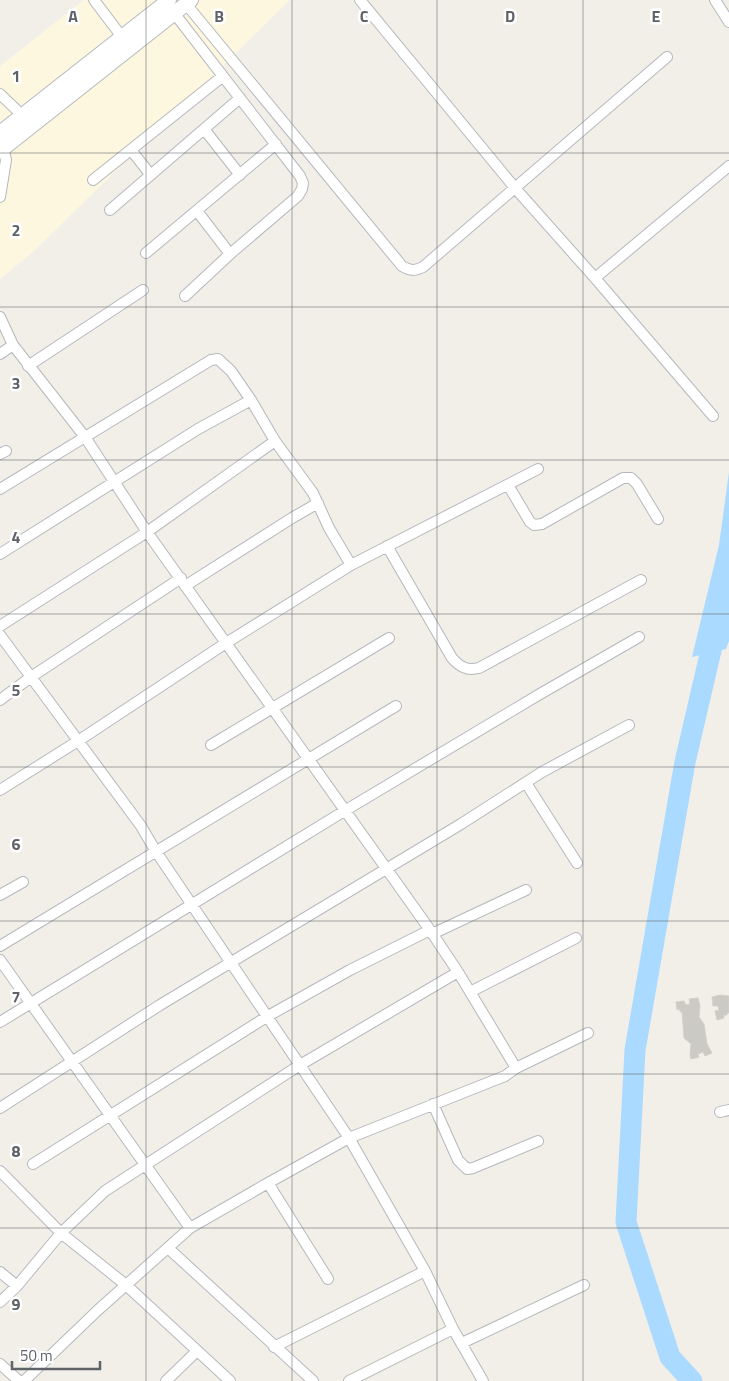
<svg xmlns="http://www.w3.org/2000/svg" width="729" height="1381" viewBox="0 0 729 1381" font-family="'Titillium Web',sans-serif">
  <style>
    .commercial { fill: #fef7e0 }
    .water { fill: #aadaff }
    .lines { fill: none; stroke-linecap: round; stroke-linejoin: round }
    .river { stroke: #aadaff; stroke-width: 21 }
    .building { fill: #cccac5; stroke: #d6d1c6 }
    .street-casing { stroke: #b5b8bc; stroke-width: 12 }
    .secondary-casing { stroke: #b6babf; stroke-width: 16 }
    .street { stroke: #fff; stroke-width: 10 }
    .secondary { stroke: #fff; stroke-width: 14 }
    .grid { fill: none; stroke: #5f6368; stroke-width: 1; stroke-opacity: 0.55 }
    .grid-label { font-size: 16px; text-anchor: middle; font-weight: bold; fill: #5f6368; stroke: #fff; stroke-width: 5; stroke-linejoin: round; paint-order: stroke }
  </style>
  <rect width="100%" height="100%" fill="#f1efe8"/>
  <path class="commercial" d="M 84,0 L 290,0 L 33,252 L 0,279 L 0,66 Z"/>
  <path class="water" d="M 729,472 L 729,641 L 726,649 L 692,657 L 719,545 Z"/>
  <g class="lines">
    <path class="river" d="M 692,1381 L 670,1357 L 626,1222 L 635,1050 L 685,762 L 729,573"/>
  </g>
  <path class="building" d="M 720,995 L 729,996 L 729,1013 L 727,1013 L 727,1015 L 724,1015 L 724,1018 L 717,1020 L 715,1011 L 719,1010 L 718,1006 L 713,1006 L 712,997 Z
    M 698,998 L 700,1006 L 699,1017 L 704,1024 L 707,1044 L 712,1053 L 705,1056 L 703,1052 L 698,1054 L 699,1057 L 691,1059 L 690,1055 L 691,1044 L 684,1038 L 682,1012 L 680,1012 L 680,1009 L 677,1010 L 676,1002 L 684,1001 L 686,1005 L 690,1004 L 689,999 Z"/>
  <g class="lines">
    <g class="street-casing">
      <path id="street" d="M 94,0 L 122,37
        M 360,0 L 515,188 L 595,278 L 713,416
        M 715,0 L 729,22
        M 186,4 L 402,266 C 410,271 415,271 423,267 L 667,57
        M 171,9 L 300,176 L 303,183 L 302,189 L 298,196 L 230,254 L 185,296
        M 0,94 L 26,119
        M 204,129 L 240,175
        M 0,135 L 6,160 L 0,197
        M 131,150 L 150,174
        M 93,180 L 223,76
        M 110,210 L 240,98
        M 197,211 L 230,254
        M 146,253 L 276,144
        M 595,278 L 729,166
        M 0,317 L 13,345 L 85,437 L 147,532 L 430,930 L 458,972 L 516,1068
        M 0,354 L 13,345
        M 28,366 L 143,290
        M 0,454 L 6,451
        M 508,485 L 530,522 L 534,525 L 542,524 L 623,478 L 631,478 L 637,484 L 658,519
        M 0,489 L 211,360 L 218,359 L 231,371 L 251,400 L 275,441 L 313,493 L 329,528 L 351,565
        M 387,546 L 452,658 C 460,667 467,671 479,668 L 641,580
        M 0,554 L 198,429 L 251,400
        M 185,586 L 292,518 L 318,503
        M 0,626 L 147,532 L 275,441
        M 0,635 L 141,826 L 155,850 L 349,1138 L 425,1271 L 453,1329 L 483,1381
        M 0,700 L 31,677 L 181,578
        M 211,745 L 389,638
        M 526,783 L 577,863
        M 0,790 L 78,741 L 226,643 L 351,565 L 538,469
        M 0,895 L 23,882
        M 432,934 L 526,890
        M 0,946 L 396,706
        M 0,960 L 190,1228 L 268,1183 L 349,1138 L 505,1076 L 516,1068 L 588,1033
        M 470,992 L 576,938
        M 0,1022 L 346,810 L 540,694 L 639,637
        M 433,1104 L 458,1160 L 467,1169 L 473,1168 L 538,1141
        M 0,1108 L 160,1005 L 461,824 L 542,772 L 629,725
        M 720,1112 L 729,1110
        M 33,1164 L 268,1016 L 350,970 L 430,930
        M 0,1171 L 61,1233 L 126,1285 L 230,1381
        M 268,1183 L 328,1279
        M 168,1248 L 313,1381
        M 0,1272 L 17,1286
        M 0,1302 L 17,1286 L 61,1233 L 105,1191 L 300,1065 L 458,972
        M 462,1343 L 584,1285
        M 274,1347 L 425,1271
        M 0,1364 L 19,1381
        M 24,1381 L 98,1310 L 190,1228
        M 166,1381 L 197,1351
        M 349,1381 L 453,1329"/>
    </g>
    <g class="secondary-casing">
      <path id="secondary" d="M 0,133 L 169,0
        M 0,151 L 191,0"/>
    </g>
    <use href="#street" class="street"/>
    <use href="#secondary" class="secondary"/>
  </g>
  <path class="grid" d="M 146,0 L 146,1381M 292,0 L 292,1381M 437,0 L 437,1381M 583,0 L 583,1381M 0,153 L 729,153M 0,307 L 729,307M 0,460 L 729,460M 0,614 L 729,614M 0,767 L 729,767M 0,921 L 729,921M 0,1074 L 729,1074M 0,1228 L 729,1228"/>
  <g class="grid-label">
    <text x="73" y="22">A</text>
    <text x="219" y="22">B</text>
    <text x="364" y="22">C</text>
    <text x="510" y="22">D</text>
    <text x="656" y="22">E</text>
    <text x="16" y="82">1</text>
    <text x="16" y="236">2</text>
    <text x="16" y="389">3</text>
    <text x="16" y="543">4</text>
    <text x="16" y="696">5</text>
    <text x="16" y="850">6</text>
    <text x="16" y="1003">7</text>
    <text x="16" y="1157">8</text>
    <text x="16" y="1310">9</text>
  </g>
  <path d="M12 1361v8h88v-8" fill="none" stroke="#5f6368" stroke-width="2.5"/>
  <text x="20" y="1361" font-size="15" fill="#5f6368" stroke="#ffffff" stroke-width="4" paint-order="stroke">50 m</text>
</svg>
